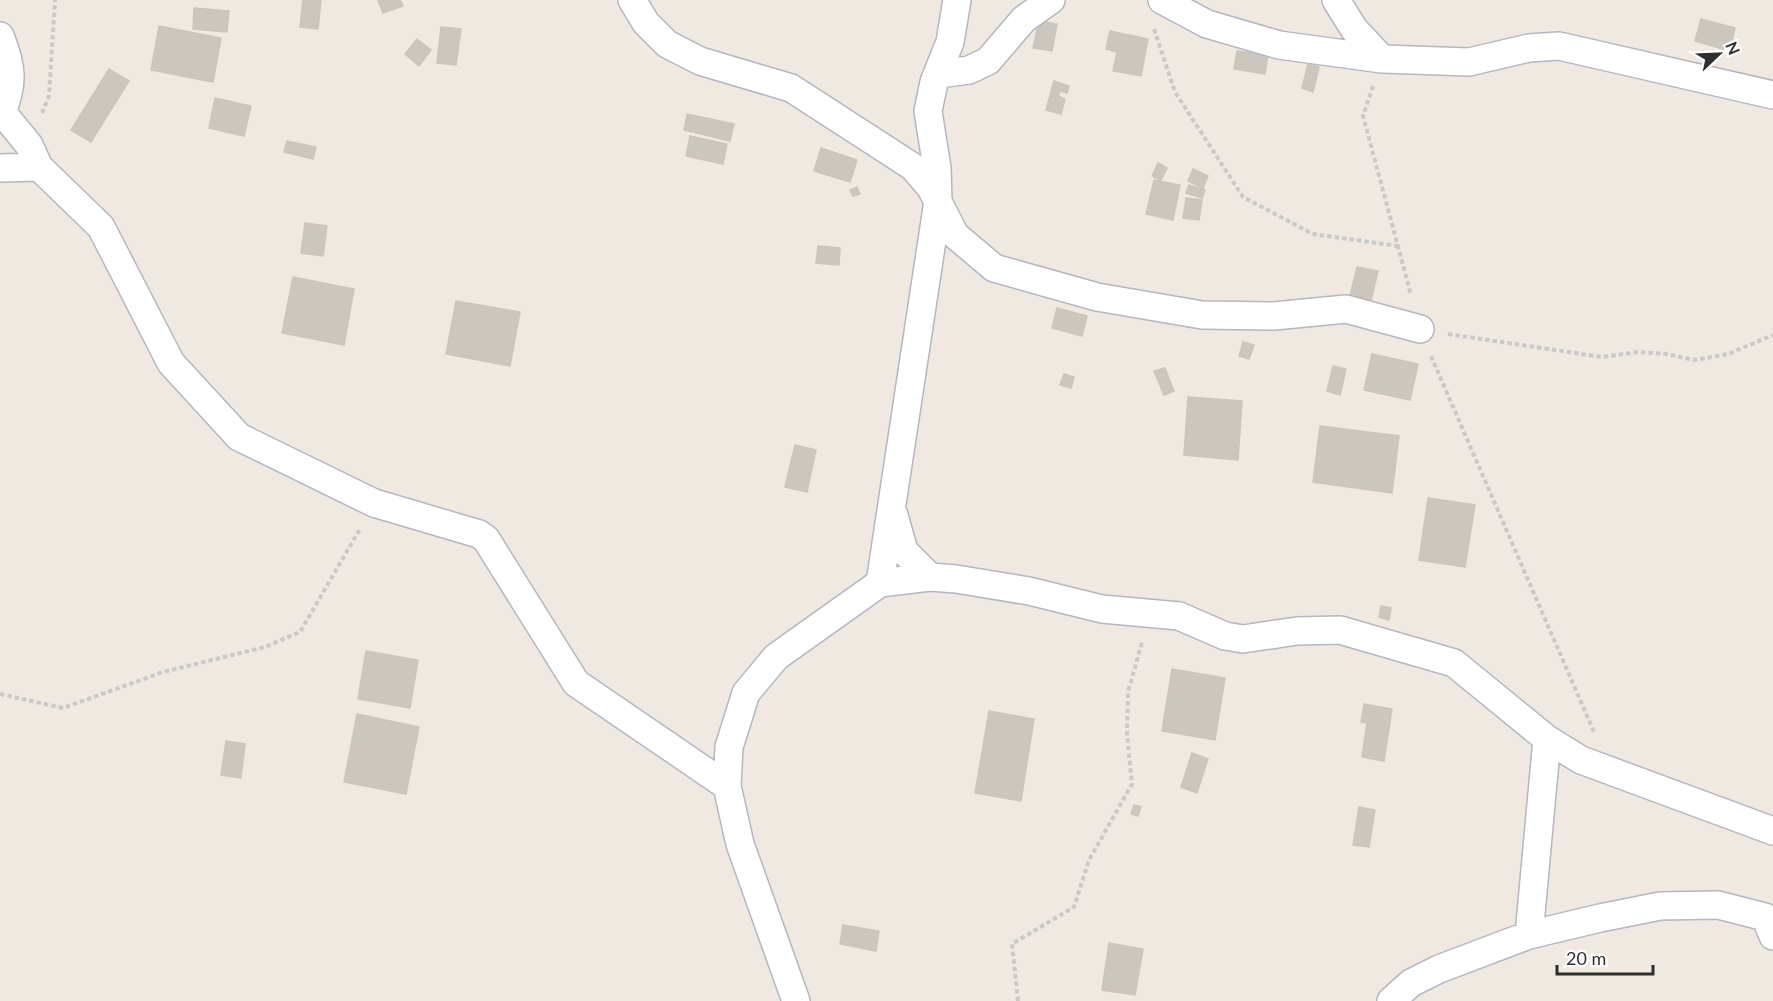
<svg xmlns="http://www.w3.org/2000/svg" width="1773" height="1001" viewBox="0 0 1773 1001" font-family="Lato,sans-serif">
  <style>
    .building { fill: #cbc7bf; stroke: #cbc5ba; stroke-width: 1.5 }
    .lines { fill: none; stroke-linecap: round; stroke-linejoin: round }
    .street-casing { stroke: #b4b7c1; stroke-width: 30 }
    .path { stroke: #c9c9c9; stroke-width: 4; stroke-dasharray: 4.5 3; stroke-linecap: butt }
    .street { stroke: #fff; stroke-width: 27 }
  </style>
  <rect width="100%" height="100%" fill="#efe9e1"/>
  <path class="building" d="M 303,0 L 321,0 L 318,29 L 300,27 Z
    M 378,0 L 400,0 L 403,6 L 383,13 Z
    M 194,8 L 229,11 L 227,32 L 193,29 Z
    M 1701,19 L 1735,28 L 1730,51 L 1695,41 Z
    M 1039,21 L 1057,24 L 1052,51 L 1033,48 Z
    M 159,26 L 221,38 L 213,82 L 151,70 Z
    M 441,27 L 461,29 L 456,65 L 437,63 Z
    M 1110,31 L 1148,39 L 1141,76 L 1113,71 L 1117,52 L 1106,49 Z
    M 417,39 L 431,50 L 419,66 L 405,54 Z
    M 1237,51 L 1268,55 L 1265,74 L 1234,69 Z
    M 1308,64 L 1319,67 L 1313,92 L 1302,88 Z
    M 109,69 L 129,81 L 91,142 L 71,130 Z
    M 1054,81 L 1069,86 L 1067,93 L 1060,91 L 1058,96 L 1065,99 L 1061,114 L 1046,110 Z
    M 215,98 L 251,106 L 244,136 L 209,128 Z
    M 687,114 L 734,124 L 730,141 L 684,130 Z
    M 690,136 L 727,144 L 723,164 L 686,156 Z
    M 287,141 L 316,147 L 313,159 L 284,152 Z
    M 821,148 L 857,160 L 850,182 L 814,171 Z
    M 1158,163 L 1167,168 L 1161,180 L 1152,176 Z
    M 1193,169 L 1208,176 L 1203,188 L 1188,181 Z
    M 1154,180 L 1180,185 L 1173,220 L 1146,214 Z
    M 1189,185 L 1205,190 L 1202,198 L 1186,193 Z
    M 857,187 L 860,194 L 853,196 L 850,190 Z
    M 1186,198 L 1202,200 L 1199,220 L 1183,218 Z
    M 305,223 L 327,226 L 323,256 L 301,253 Z
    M 818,246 L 840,248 L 839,265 L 816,263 Z
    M 1357,267 L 1378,271 L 1371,301 L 1350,296 Z
    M 293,277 L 354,289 L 344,345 L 282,333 Z
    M 456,301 L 520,312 L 510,366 L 446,354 Z
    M 1057,308 L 1087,316 L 1082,336 L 1052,328 Z
    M 1243,342 L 1254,345 L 1249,359 L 1239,356 Z
    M 1372,354 L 1418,364 L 1410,400 L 1364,390 Z
    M 1333,366 L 1346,369 L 1340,395 L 1327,391 Z
    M 1165,368 L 1174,391 L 1164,395 L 1154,371 Z
    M 1064,374 L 1074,377 L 1071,388 L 1060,385 Z
    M 1188,397 L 1242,401 L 1238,460 L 1184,455 Z
    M 1320,426 L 1399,436 L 1392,493 L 1313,482 Z
    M 795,445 L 816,450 L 807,492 L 785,487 Z
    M 1428,498 L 1475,505 L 1465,567 L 1419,560 Z
    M 1381,606 L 1391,608 L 1389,620 L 1379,617 Z
    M 366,651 L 418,660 L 410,708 L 358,699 Z
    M 1172,669 L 1225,678 L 1215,740 L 1162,731 Z
    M 1364,704 L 1392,709 L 1384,761 L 1362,757 L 1367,723 L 1361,722 Z
    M 989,711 L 1034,719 L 1021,801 L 975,793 Z
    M 357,714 L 419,727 L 406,794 L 344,782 Z
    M 226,741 L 245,744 L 241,778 L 221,775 Z
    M 1192,753 L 1208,759 L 1197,793 L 1181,787 Z
    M 1134,805 L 1141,807 L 1138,816 L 1131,814 Z
    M 1359,807 L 1375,810 L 1369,847 L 1353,845 Z
    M 843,925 L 879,931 L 876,951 L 840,944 Z
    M 1109,943 L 1143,949 L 1135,995 L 1102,990 Z"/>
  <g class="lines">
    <g class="street-casing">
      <path id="street" d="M 632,0 L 646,23 L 667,44 L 700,61 L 791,88 L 913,167 L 931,188 L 955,235 L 994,268 L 1097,297 L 1202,315 L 1274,316 L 1346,309 L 1420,329
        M 1162,0 L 1207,24 L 1279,45 L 1382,59 L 1469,62 L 1529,48 L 1559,46 L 1773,95
        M 1336,0 L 1354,29 L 1382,59
        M 0,36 C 13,68 14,85 0,117
        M 939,74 L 969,70 L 988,61 L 1024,19 L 1051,0
        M 2,112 L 29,145 L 39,167 L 101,227 L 171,363 L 239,437 L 374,503 L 479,534 L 486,539 L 576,683 L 727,786
        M 0,168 L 39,167
        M 894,515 L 904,551 L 930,577
        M 880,583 L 938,201 L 937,168 L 928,111 L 934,82 L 950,42 L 957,0
        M 1529,935 L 1547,739 L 1581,760 L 1773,831
        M 796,1001 L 740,844 L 727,786 L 729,747 L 746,693 L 776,657 L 880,583 L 930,577 L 956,579 L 1029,591 L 1102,609 L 1179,616 L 1225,636 L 1243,639 L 1297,631 L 1340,630 L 1454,663 L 1547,739
        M 1391,1001 L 1411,983 L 1439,969 L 1529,935 L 1600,918 L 1660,906 L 1718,905 L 1765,917 L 1773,936"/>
    </g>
    <path class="path" d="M 1154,29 L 1175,92 L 1243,197 L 1313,234 L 1398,246
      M 1373,86 L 1363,116 L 1411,295
      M 42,113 L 49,96 L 55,0
      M 1448,334 L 1602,357 L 1638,352 L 1666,354 L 1695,360 L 1728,354 L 1773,335
      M 1431,356 L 1594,732
      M 0,694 L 63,708 L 163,672 L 265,647 L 300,632 L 360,529
      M 1018,1001 L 1012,944 L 1074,907 L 1089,860 L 1132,784 L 1127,734 L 1128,692 L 1142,642"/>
    <use href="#street" class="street"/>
  </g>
  <g transform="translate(1719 54) rotate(67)" stroke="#ffffff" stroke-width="4.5" paint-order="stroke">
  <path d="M0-4.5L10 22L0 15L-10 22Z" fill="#2e2e2e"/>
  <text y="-9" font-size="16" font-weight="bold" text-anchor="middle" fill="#2e2e2e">N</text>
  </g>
  <path d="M1557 965v9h96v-9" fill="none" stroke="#2e2e2e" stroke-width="3"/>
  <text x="1566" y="965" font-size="18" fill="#2e2e2e" stroke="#ffffff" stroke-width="4.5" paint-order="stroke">20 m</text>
</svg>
